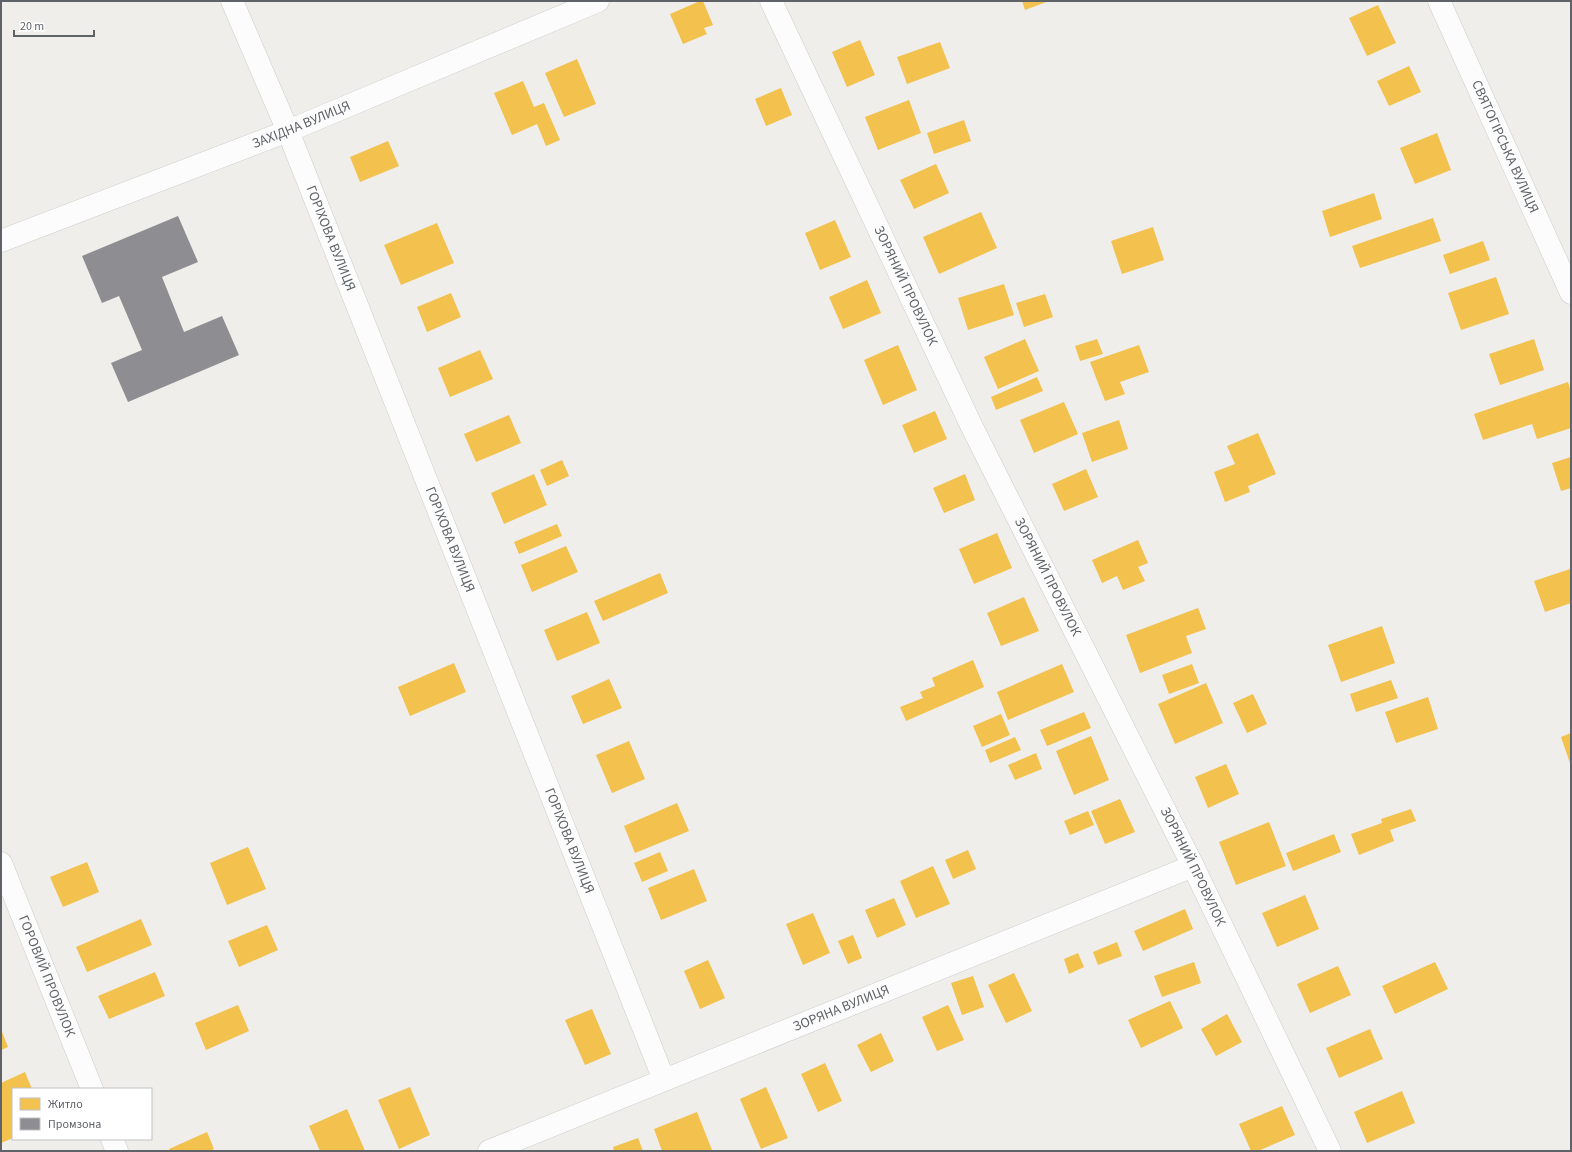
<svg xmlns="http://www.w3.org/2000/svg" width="1572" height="1152" viewBox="0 0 1572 1152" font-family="'Source Sans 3',sans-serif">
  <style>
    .homes { fill: #f2c14e }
    .industry { fill: #8d8d92 }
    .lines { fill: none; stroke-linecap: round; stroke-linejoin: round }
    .minor-casing { stroke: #cbcccc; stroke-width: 23 }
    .minor { stroke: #fdfcfc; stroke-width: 22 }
    .labels { text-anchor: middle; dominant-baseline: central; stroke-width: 4; stroke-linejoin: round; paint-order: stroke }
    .street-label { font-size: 14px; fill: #5f6368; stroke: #fff }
  </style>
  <rect width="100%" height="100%" fill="#efeeea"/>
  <path class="homes" d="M 700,1 L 703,1 L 713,25 L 704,28 L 707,34 L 683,44 L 670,14 Z
    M 1022,1 L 1049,1 L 1025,10 Z
    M 1378,5 L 1396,43 L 1367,56 L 1349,18 Z
    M 860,40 L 875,75 L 847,87 L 832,52 Z
    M 940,42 L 950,68 L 907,84 L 897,57 Z
    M 577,59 L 596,104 L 564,117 L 545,73 Z
    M 1409,66 L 1421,92 L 1389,106 L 1377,81 Z
    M 523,81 L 534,107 L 544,103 L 560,140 L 546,146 L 537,124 L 512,135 L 494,93 Z
    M 781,88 L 792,115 L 766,126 L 755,99 Z
    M 909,100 L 921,133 L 878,150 L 865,117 Z
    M 964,120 L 971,141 L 934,154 L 927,133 Z
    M 1437,133 L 1451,170 L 1415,184 L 1400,148 Z
    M 388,141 L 399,166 L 360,182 L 350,157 Z
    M 936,164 L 949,193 L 914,209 L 900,180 Z
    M 1374,193 L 1382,219 L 1330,237 L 1322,211 Z
    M 981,212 L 997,248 L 939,274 L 923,237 Z
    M 1433,218 L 1441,241 L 1360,268 L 1352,246 Z
    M 835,220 L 851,257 L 820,270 L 805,233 Z
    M 437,223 L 454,263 L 401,285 L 384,245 Z
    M 1153,227 L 1164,260 L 1122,274 L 1111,241 Z
    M 1483,241 L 1490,260 L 1450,274 L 1443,255 Z
    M 1496,277 L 1509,314 L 1461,330 L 1448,293 Z
    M 867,280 L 881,313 L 843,329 L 829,297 Z
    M 1004,284 L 1014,315 L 968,330 L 958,298 Z
    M 451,293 L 461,317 L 427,332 L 417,307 Z
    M 1045,294 L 1053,317 L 1024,327 L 1016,303 Z
    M 1025,339 L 1039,371 L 998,389 L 984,357 Z
    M 1097,339 L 1103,354 L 1080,361 L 1075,346 Z
    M 1534,339 L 1544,370 L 1500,385 L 1489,354 Z
    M 898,345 L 917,390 L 883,405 L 864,360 Z
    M 1139,345 L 1149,372 L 1120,382 L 1125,394 L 1105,401 L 1090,362 Z
    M 480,350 L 493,379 L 450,397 L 438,368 Z
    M 1037,377 L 1043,391 L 996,410 L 991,397 Z
    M 1568,382 L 1571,392 L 1571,428 L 1537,439 L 1532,424 L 1483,440 L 1474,414 Z
    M 1064,402 L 1078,434 L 1034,453 L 1020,420 Z
    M 935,411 L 947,439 L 914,453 L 902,425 Z
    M 509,415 L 521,443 L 476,462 L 464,434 Z
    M 1119,420 L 1128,449 L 1092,462 L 1082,433 Z
    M 1258,433 L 1276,474 L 1248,486 L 1250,492 L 1225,502 L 1214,472 L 1235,464 L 1227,446 Z
    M 1571,457 L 1571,488 L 1561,491 L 1552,463 Z
    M 562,460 L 569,476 L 547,486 L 540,470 Z
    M 1086,469 L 1098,497 L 1064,511 L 1052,484 Z
    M 534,474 L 547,505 L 504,524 L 491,493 Z
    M 965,474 L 975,500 L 944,513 L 933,488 Z
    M 557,524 L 562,536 L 519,554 L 514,542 Z
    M 997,533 L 1012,568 L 974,584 L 959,549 Z
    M 1138,540 L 1148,563 L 1138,567 L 1145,581 L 1123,590 L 1117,576 L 1102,583 L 1092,560 Z
    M 566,546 L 578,572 L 532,592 L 521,565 Z
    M 1570,569 L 1571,603 L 1545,612 L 1534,581 Z
    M 660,573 L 668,593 L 603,621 L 594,601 Z
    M 1024,597 L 1039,631 L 1001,646 L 987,613 Z
    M 1198,608 L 1206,629 L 1186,636 L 1192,653 L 1140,673 L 1126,635 Z
    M 587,612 L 600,643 L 557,661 L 544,630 Z
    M 1382,626 L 1395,663 L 1341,682 L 1328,645 Z
    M 973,660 L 984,687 L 906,721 L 900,707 L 923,698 L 920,692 L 935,686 L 932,678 Z
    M 454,663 L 466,692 L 410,716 L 398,687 Z
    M 1062,664 L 1074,692 L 1008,720 L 997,692 Z
    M 1192,664 L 1199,683 L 1169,694 L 1162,675 Z
    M 609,679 L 622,708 L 583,724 L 571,696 Z
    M 1391,680 L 1398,698 L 1356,712 L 1350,694 Z
    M 1206,683 L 1223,723 L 1175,744 L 1158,704 Z
    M 1253,694 L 1267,724 L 1247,733 L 1233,703 Z
    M 1428,697 L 1438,729 L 1396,743 L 1385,712 Z
    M 1084,712 L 1091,728 L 1047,746 L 1040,730 Z
    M 1001,714 L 1010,735 L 982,747 L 973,726 Z
    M 1571,733 L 1571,766 L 1561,737 Z
    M 1091,736 L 1109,780 L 1074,795 L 1056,751 Z
    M 1015,737 L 1021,750 L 990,763 L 985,750 Z
    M 629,741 L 645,779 L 612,793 L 596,755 Z
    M 1036,753 L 1042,769 L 1015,780 L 1008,765 Z
    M 1226,764 L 1239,794 L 1208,808 L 1195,777 Z
    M 1120,799 L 1135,832 L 1105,844 L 1091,811 Z
    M 677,803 L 689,831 L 635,853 L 624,826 Z
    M 1411,809 L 1416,821 L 1390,830 L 1394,841 L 1359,855 L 1351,834 L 1382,823 L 1381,819 Z
    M 1088,811 L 1094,825 L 1070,835 L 1064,821 Z
    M 1269,822 L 1286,866 L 1236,885 L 1219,842 Z
    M 1334,834 L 1341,852 L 1293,871 L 1286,853 Z
    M 248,847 L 266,889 L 227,905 L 210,863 Z
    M 968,850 L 976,869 L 953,879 L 945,860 Z
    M 660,852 L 668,871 L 642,882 L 634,863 Z
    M 87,862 L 99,892 L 63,907 L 50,877 Z
    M 933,866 L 950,904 L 916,918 L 900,881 Z
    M 694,869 L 707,901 L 661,920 L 648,888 Z
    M 1305,895 L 1319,929 L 1277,947 L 1262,913 Z
    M 894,898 L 906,925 L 877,938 L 865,910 Z
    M 1185,909 L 1193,929 L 1143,951 L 1134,931 Z
    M 813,913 L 830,953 L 803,965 L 786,924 Z
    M 141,919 L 152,945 L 87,972 L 76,947 Z
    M 267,925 L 278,950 L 239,967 L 228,941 Z
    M 853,935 L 862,958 L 848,964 L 838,941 Z
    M 1117,942 L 1122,956 L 1098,965 L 1093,952 Z
    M 1078,953 L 1084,967 L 1069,974 L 1064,959 Z
    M 708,960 L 725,998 L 700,1009 L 684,971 Z
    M 1194,962 L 1201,983 L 1162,997 L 1154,976 Z
    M 1435,962 L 1448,989 L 1395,1014 L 1382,986 Z
    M 1338,966 L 1351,995 L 1310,1013 L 1297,984 Z
    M 155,972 L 165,996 L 109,1019 L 98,996 Z
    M 1014,973 L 1032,1011 L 1006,1023 L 988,985 Z
    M 973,976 L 984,1007 L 962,1015 L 951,983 Z
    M 1170,1001 L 1183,1028 L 1141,1048 L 1128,1020 Z
    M 238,1005 L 249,1031 L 206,1050 L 195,1023 Z
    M 948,1005 L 964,1040 L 937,1051 L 922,1017 Z
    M 592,1009 L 611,1054 L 585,1065 L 565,1020 Z
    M 1227,1014 L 1242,1042 L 1216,1056 L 1201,1029 Z
    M 1,1029 L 8,1047 L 1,1050 Z
    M 1370,1029 L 1383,1059 L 1339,1078 L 1326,1048 Z
    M 881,1033 L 894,1061 L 871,1072 L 857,1045 Z
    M 825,1063 L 842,1101 L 818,1112 L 801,1074 Z
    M 25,1072 L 32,1089 L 13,1089 L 13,1138 L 1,1143 L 1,1083 Z
    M 410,1087 L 430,1135 L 399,1149 L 378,1100 Z
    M 766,1087 L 788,1138 L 761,1149 L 740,1099 Z
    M 1402,1091 L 1415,1123 L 1367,1143 L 1354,1112 Z
    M 1282,1106 L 1295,1135 L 1258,1151 L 1251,1151 L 1239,1124 Z
    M 347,1109 L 365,1151 L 320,1151 L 309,1126 Z
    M 697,1112 L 712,1150 L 662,1151 L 654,1129 Z
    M 207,1132 L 214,1149 L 210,1151 L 170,1151 L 169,1149 Z
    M 638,1138 L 643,1151 L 614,1151 L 613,1147 Z"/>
  <path class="industry" d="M 178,216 L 198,262 L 162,277 L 184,332 L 222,316 L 239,355 L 128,402 L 111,363 L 142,350 L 119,296 L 102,303 L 82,256 Z"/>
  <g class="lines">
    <g class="minor-casing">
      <g id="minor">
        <path id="s1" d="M 232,1 L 288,131 L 664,1080"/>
        <path id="s2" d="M 771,1 L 972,427 L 1193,866 L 1330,1151"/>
        <path id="s3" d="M 1439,1 L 1571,293"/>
        <path id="s4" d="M 1,241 L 288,131 L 598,1"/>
        <path id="s5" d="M 1,863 L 92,1089"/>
        <path d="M 112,1139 L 117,1151"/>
        <path id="s6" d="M 489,1151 L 1193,866"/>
      </g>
    </g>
    <use href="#minor" class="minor"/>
  </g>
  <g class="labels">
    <g class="street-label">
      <text stroke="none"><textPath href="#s4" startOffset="322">ЗАХІДНА ВУЛИЦЯ</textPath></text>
      <text stroke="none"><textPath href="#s3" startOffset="160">СВЯТОГІРСЬКА ВУЛИЦЯ</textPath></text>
      <text stroke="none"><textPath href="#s1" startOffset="257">ГОРІХОВА ВУЛИЦЯ</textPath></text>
      <text stroke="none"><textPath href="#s2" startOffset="315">ЗОРЯНИЙ ПРОВУЛОК</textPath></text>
      <text stroke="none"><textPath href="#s1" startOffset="581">ГОРІХОВА ВУЛИЦЯ</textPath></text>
      <text stroke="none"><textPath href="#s2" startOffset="639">ЗОРЯНИЙ ПРОВУЛОК</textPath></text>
      <text stroke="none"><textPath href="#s1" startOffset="905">ГОРІХОВА ВУЛИЦЯ</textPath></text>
      <text stroke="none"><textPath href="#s2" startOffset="963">ЗОРЯНИЙ ПРОВУЛОК</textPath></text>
      <text stroke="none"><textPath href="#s5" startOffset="122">ГОРОВИЙ ПРОВУЛОК</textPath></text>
      <text stroke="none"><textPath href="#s6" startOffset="380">ЗОРЯНА ВУЛИЦЯ</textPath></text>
    </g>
  </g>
  <rect width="1572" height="1152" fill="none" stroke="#5f6368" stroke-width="4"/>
  <rect x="12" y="1088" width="140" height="52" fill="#ffffff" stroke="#bfc1c3"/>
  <rect x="20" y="1098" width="20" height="12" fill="#f2c14e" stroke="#bfc1c3"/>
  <text x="48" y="1108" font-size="12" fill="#5f6368">Житло</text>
  <rect x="20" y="1118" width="20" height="12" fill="#8d8d92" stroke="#bfc1c3"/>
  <text x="48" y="1128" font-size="12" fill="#5f6368">Промзона</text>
  <path d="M14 30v6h80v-6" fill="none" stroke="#5f6368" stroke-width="2"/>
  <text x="20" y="30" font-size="12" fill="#5f6368" stroke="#ffffff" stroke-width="3" paint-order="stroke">20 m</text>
</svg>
